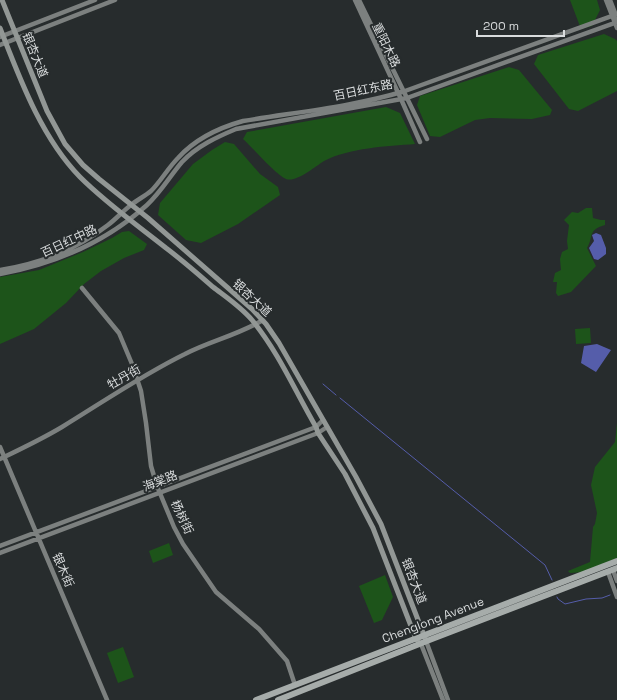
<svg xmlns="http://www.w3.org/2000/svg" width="617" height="700" viewBox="0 0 617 700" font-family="'Space Grotesk','Noto Sans SC',sans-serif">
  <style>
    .green { fill: #1d541a }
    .water { fill: #555daa }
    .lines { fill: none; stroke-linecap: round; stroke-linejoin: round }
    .stream { stroke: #555daa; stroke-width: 1 }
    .secondary { stroke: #7c807f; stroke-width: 4.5 }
    .primary { stroke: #929795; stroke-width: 5 }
    .highway { stroke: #a6acaa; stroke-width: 6 }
    .labels { text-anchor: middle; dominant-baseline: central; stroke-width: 4; stroke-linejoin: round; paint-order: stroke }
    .street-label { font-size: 12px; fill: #d9dcdd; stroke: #272c2d }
  </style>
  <rect width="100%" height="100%" fill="#272c2d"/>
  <path class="green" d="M 570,0 L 597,0 L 600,10 L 592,26 L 581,29 Z
    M 604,34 L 615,39 L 617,41 L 617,91 L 578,111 L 569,109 L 534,64 L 538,55 Z
    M 509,67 L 519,70 L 552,110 L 550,115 L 532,119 L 490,118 L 475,120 L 440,137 L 430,136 L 417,105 L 420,96 Z
    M 386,107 L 400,113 L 415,144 C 387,146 349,148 324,161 C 316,166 296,183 286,179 C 275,174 253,148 243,139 L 247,132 Z
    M 225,142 L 234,144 L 260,174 L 278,187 L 280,195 L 238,224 L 201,243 L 186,240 L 158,215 L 160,203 L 193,164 L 212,150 Z
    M 586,208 L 592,208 L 593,218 L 601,220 L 605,220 L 605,225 C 587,230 594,237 587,248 L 596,266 L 571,292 L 558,296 L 556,293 L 557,282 L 553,282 L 555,273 L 561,270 L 560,259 L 562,252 L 568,249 L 567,241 L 569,225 L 564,220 L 572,212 L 578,213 Z
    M 129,231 L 147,244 L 144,250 L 124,258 L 101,271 L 84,284 L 66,303 L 34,329 L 0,344 L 0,277 L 39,270 L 83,252 L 112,238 L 122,232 Z
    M 590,328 L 591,343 L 576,344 L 575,329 Z
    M 617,423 L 617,558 L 583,572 L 570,573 L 568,571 L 590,562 L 593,527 L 595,524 L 597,513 L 591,485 L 595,467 L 615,442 Z
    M 169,543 L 173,555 L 153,563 L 149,551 Z
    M 385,575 L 393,597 L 382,620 L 374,623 L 359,586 Z
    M 123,647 L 134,677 L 118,683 L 107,653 Z"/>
  <path class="water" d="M 596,233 L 601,235 L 606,248 L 606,254 L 598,260 L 594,259 L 589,248 L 594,241 L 592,235 Z
    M 597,344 L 611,350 L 596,372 L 581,363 L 584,346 Z"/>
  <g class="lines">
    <path class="stream" d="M 323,384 L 336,395
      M 340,398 L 545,565 L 552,580
      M 557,597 L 558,599 L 565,604 L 586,599 L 602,598 L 610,595"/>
    <path class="secondary" d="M 355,0 L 401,99 L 420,142
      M 359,0 L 427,139
      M 606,0 L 617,28
      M 610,0 L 617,18
      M 0,37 L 95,0
      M 0,45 L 115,0
      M 0,270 C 39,264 77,249 108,225 C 116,219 123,211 131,205 C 137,200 145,196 151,191 C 161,181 168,168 178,158 C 195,139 218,128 243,121 C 297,112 352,107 405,91 L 617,14
      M 0,274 C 54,264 106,242 147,205 C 161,192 170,176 182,162 C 197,146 217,137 236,129 L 407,98 L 617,22
      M 82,288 L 119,333 L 132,364 L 141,391 L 146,423 L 151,466 L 157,486 L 174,527 L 183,544 L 216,592 L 259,629 L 287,661 L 295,685
      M 0,447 L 107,700
      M 0,459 C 21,449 42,439 62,427 C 103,402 142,375 185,354 C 210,341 238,335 263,320
      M 0,546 L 316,427 L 323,420
      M 0,553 L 318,433 L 327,427
      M 613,570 L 617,581
      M 608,572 L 617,597
      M 426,641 L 448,700
      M 421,644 L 443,700"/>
    <path class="primary" d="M 2,0 L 47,111 L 65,144 L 83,165 L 99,179 L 148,218 L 252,309 L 266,324 L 279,343 L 356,477 L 381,524 L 425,638
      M 0,28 C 20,79 41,137 80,177 C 106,203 137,225 166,248 C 182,260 198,274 213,287 C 226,297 241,307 252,320 C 279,353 295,391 316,427 L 318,433 L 345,474 L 373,528 L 416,639 L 418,641"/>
    <path class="highway" d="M 256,700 L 617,561
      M 278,700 L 432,639 L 617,568"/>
  </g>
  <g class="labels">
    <g class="street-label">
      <text transform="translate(386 45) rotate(64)">重阳木路</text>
      <text transform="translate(35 55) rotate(68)">银杏大道</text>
      <text transform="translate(363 90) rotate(-12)">百日红东路</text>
      <text transform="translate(69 241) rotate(-25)">百日红中路</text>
      <text transform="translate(252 298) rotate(43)">银杏大道</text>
      <text transform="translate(124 377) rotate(-30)">牡丹街</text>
      <text transform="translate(160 481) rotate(-21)">海棠路</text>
      <text transform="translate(182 517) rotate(65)">杨树街</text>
      <text transform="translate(63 570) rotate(67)">银木街</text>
      <text transform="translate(414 581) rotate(69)">银杏大道</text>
      <text transform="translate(433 620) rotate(-21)">Chenglong Avenue</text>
    </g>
  </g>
  <path d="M477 30v6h87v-6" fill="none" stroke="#d9dcdd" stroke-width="2"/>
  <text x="483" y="30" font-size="12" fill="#d9dcdd" stroke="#272c2d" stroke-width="3" paint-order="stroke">200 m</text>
</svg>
